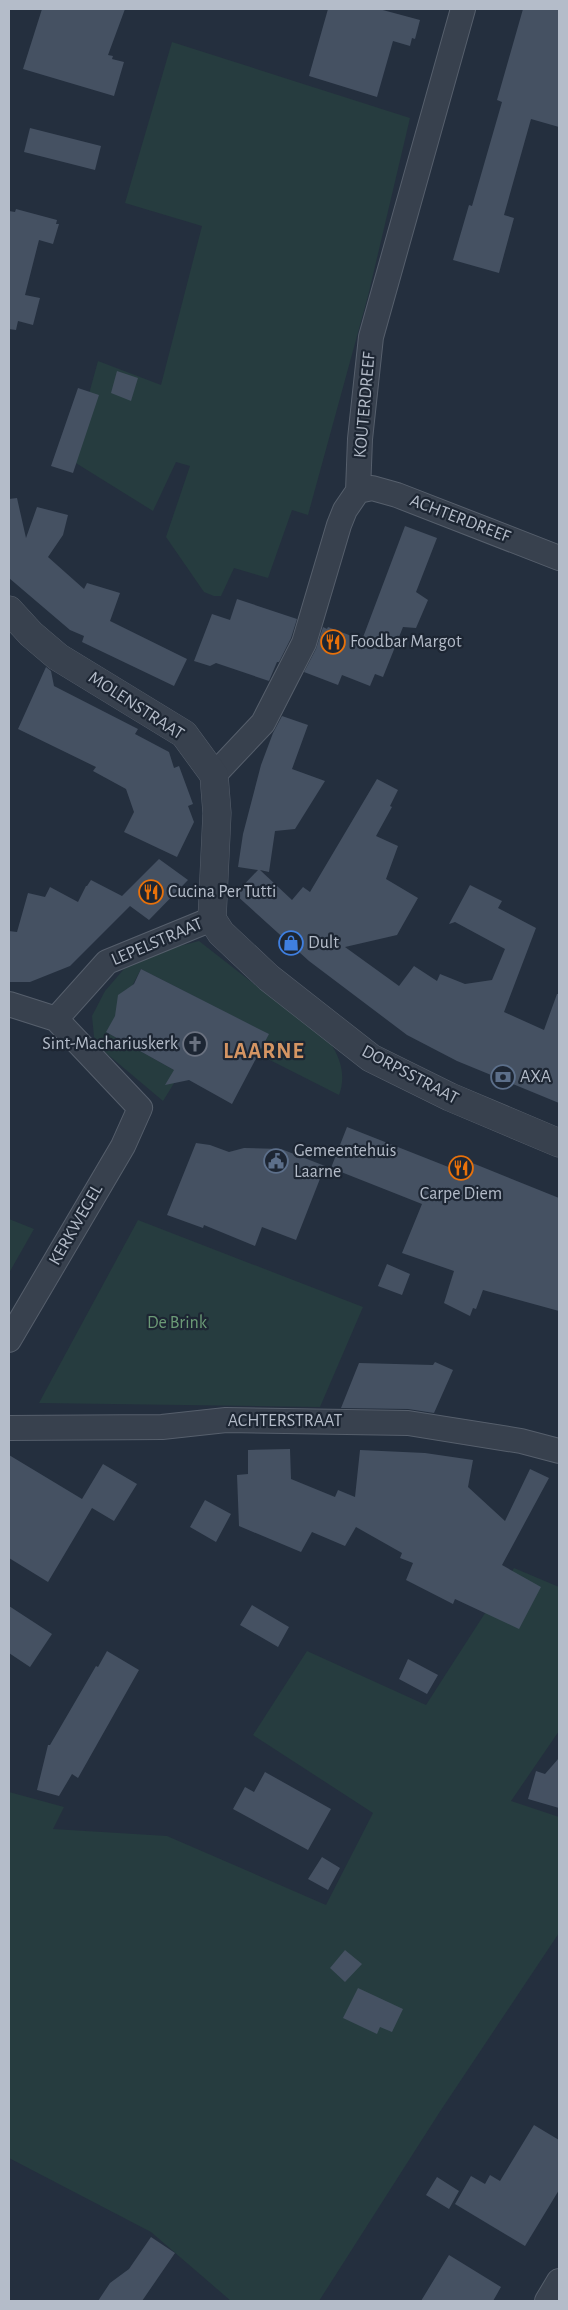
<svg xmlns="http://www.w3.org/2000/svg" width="568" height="2310" viewBox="0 0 568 2310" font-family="'Alegreya Sans',sans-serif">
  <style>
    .green { fill: #263c3f }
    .building { fill: #455162 }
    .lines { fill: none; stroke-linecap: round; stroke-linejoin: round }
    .minor-casing { stroke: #565f6c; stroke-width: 26 }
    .tertiary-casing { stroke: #565f6c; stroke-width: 29 }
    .minor { stroke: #38414e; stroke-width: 24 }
    .tertiary { stroke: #38414e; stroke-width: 28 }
    .labels { text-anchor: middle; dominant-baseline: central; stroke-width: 4.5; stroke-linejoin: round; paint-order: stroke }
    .street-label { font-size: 18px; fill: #b4bcc9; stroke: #1d2633 }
    .poi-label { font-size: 18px; fill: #b4bcc9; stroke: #1d2633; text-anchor: start }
    .park-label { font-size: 18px; fill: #6b9a76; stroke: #1d2633 }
    .district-label { font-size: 22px; font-weight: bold; letter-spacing: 1px; fill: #d59563; stroke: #1d2633 }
  </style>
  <rect width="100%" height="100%" fill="#242f3e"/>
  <path class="green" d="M 172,42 L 410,118 L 368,296 L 308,515 L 292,510 L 268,578 L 234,568 L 221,596 L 214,596 L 204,592 L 166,537 L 190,466 L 176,462 L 153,511 L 71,460 L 98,361 L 161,385 L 202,226 L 125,203 Z
    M 199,941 L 330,1043 C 341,1058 346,1077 339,1095 L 258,1054 L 268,1034 L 141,969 L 129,992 L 127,989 L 124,991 L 121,1007 L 106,1032 L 174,1070 L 176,1080 L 163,1101 L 106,1053 L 94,1037 L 92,1016 L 105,991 L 124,969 L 172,948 Z
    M 9,1219 L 34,1229 L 9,1273 Z
    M 138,1220 L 363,1307 L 320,1407 L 39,1403 Z
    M 514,1568 L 559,1587 L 559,1731 L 511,1801 L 559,1817 L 559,1933 L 439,2113 L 319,2301 L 231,2301 L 151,2232 L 9,2158 L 9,1792 L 64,1807 L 53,1829 L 167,1836 L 326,1905 L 373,1813 L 253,1735 L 307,1651 L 426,1705 Z"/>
  <path class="building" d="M 42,9 L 125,9 L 108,55 L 113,56 L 112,59 L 124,62 L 114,96 L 23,69 Z
    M 328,9 L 379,9 L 420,20 L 415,39 L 412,38 L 410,46 L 393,41 L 377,97 L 309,76 Z
    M 523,9 L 559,9 L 559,127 L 531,119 L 504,215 L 514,218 L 499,273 L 453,260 L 469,205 L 472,206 L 502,102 L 497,100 Z
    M 30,128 L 101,146 L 95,170 L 24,152 Z
    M 16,209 L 57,220 L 56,224 L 59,224 L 53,244 L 39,240 L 25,295 L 40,298 L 33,325 L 18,321 L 16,330 L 9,329 L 9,211 L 15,212 Z
    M 117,371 L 138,378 L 131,401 L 111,393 Z
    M 78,388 L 99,395 L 73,473 L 51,466 Z
    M 17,498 L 26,538 L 37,507 L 68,515 L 63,535 L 48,557 L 84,589 L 87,583 L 120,593 L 110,621 L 187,659 L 174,686 L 82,642 L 84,636 L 70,630 L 9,578 L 9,499 Z
    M 405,526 L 437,538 L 416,592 L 428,600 L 416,628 L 403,627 L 383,677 L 375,674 L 370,686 L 342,675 L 338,685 L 304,672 L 316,649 L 323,627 L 327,629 L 328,627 L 362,640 Z
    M 237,599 L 297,619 L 291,638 L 279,662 L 277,662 L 269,681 L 216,663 L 210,666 L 194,661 L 212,614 L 230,620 Z
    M 46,667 L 51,671 L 54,686 L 138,729 L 135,734 L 169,752 L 174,768 L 179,766 L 193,804 L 188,806 L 194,822 L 177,857 L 124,832 L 134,812 L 126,789 L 93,771 L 96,767 L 18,729 Z
    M 282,716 L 308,725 L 292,769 L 325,781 L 295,829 L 275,831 L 269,872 L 260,870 L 292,900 L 303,887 L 310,892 L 377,779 L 398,790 L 390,806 L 392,807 L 376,836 L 398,846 L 386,879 L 418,898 L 397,935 L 345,947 L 399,986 L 414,966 L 437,981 L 440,974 L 465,984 L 492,980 L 505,949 L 455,922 L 449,924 L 470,885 L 502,901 L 498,908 L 536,928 L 504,1012 L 544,1030 L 557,994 L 559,994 L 559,1103 L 457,1061 L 407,1035 L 309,961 L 235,894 L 258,870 L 238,867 L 243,834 L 261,765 L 273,733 Z
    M 159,859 L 188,880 L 149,920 L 130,906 L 70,966 L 30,982 L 9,982 L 9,931 L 17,932 L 28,893 L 45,897 L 50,887 L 78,902 L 86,886 L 87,886 L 91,880 L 122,896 Z
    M 141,969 L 269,1034 L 232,1104 L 189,1080 L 165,1085 L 174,1070 L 106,1032 L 115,1016 L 118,995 L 134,984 Z
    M 347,1127 L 451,1168 L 455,1156 L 559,1198 L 559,1311 L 483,1290 L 476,1309 L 473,1308 L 470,1316 L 444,1303 L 454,1271 L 402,1253 L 422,1204 L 331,1168 Z
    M 196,1143 L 210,1145 L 229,1152 L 244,1148 L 281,1149 L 325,1166 L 296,1240 L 262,1227 L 255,1246 L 204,1225 L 203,1228 L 167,1215 Z
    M 387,1264 L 410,1274 L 402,1295 L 378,1286 Z
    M 435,1362 L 453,1370 L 434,1413 L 408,1409 L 341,1408 L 359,1363 L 433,1365 Z
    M 290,1449 L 291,1479 L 335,1497 L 338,1490 L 355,1497 L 360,1450 L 425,1453 L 473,1460 L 468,1487 L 505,1521 L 530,1469 L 549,1478 L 502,1565 L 541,1587 L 519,1629 L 455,1599 L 453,1604 L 406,1580 L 413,1563 L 400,1558 L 402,1553 L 356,1527 L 345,1546 L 312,1532 L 301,1552 L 239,1526 L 237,1475 L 248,1474 L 248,1450 Z
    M 9,1455 L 82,1499 L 103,1464 L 137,1484 L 114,1521 L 92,1508 L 48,1582 L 9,1558 Z
    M 205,1500 L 231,1514 L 216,1542 L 190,1527 Z
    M 252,1605 L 289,1627 L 278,1647 L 240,1625 Z
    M 9,1606 L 52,1634 L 30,1667 L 9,1653 Z
    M 107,1651 L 139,1670 L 78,1778 L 72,1774 L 59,1796 L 37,1790 L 48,1745 L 50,1745 L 96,1666 L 98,1667 Z
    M 408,1659 L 438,1675 L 427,1694 L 399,1679 Z
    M 559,1758 L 559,1808 L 528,1799 L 536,1771 L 545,1774 Z
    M 265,1772 L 331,1809 L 308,1850 L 233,1809 L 245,1787 L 254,1792 Z
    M 322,1857 L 340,1868 L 328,1890 L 308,1879 Z
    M 345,1950 L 362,1964 L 345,1982 L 330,1968 Z
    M 358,1988 L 403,2009 L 392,2032 L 380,2027 L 377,2034 L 343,2018 Z
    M 534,2125 L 559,2140 L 559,2190 L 525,2246 L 455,2204 L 471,2176 L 485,2184 L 490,2175 L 500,2181 Z
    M 437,2177 L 459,2191 L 449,2209 L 426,2195 Z
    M 151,2237 L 175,2253 L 142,2301 L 98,2301 L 110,2283 L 129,2269 Z
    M 449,2255 L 501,2287 L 493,2301 L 421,2301 Z"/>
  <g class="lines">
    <g class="minor-casing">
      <path id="minor" d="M 358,491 L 372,488 L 397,495 L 559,558
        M 214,775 L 263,723 L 304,643 L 339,525 L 345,510 L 358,491 L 360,439 L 371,337 L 463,9
        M 9,1004 L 56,1019 L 140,1108 L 123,1146 L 9,1340
        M 56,1019 L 107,962 L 212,919
        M 9,1428 L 162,1427 L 226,1420 L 408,1423 L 521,1441 L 559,1451
        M 547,2301 L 559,2281"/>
    </g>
    <g class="tertiary-casing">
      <path id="tertiary" d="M 9,610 L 31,634 L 58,657 L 184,734 L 214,775 L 217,813 L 212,919 L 221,933 L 269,978 L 371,1058 L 450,1097 L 559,1143"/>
    </g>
    <use href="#minor" class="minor"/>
    <use href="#tertiary" class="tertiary"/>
  </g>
  <defs>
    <g id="restaurant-ring" transform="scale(1.25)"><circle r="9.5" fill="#1d2633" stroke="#e8710a" stroke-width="1.5"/><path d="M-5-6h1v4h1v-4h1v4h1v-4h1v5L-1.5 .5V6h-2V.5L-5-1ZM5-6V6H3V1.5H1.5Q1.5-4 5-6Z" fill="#e8710a"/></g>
    <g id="shop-ring" transform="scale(1.25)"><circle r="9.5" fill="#1d2633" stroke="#3f7fe0" stroke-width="1.5"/><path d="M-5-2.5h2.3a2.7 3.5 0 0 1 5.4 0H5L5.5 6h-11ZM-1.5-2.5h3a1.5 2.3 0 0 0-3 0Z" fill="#3f7fe0"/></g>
    <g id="church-ring" transform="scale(1.25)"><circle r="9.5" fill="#1d2633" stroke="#6b7280" stroke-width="1.5"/><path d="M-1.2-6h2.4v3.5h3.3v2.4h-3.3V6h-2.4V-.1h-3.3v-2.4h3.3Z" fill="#6b7280"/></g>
    <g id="bank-ring" transform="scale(1.25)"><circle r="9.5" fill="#1d2633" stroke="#5c6f8a" stroke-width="1.5"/><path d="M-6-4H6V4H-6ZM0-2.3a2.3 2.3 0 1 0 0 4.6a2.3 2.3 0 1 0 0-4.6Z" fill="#5c6f8a"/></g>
    <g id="civic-ring" transform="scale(1.25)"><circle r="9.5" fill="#1d2633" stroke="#5c6f8a" stroke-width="1.5"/><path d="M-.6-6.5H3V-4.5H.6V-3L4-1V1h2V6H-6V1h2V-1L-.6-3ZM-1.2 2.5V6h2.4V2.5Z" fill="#5c6f8a"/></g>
  </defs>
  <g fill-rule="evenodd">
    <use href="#restaurant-ring" x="333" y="642"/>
    <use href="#restaurant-ring" x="151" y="892"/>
    <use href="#shop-ring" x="291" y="943"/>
    <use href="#church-ring" x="195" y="1044"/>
    <use href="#bank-ring" x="503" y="1077"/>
    <use href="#civic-ring" x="276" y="1161"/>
    <use href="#restaurant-ring" x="461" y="1168"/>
  </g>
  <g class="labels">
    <g class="street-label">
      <text transform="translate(365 405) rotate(-85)">KOUTERDREEF</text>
      <text transform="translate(460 519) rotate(21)">ACHTERDREEF</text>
      <text transform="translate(136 706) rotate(33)">MOLENSTRAAT</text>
      <text transform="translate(157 942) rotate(-23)">LEPELSTRAAT</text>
      <text transform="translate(410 1075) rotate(28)">DORPSSTRAAT</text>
      <text transform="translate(76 1225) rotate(-60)">KERKWEGEL</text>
      <text x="285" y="1421">ACHTERSTRAAT</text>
    </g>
    <g class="poi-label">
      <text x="350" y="642">Foodbar Margot</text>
      <text x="168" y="892">Cucina Per Tutti</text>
      <text x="308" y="943">Dult</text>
      <text x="178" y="1044" text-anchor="end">Sint-Machariuskerk</text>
      <text x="520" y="1077">AXA</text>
      <text x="294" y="1151">Gemeentehuis<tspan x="294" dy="21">Laarne</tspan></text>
      <text x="461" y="1194" text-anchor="middle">Carpe Diem</text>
    </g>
    <g class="park-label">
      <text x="177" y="1323">De Brink</text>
    </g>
    <g class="district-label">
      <text x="264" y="1051">LAARNE</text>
    </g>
  </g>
  <rect width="568" height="2310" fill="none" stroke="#b4bcc9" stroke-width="20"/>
</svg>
